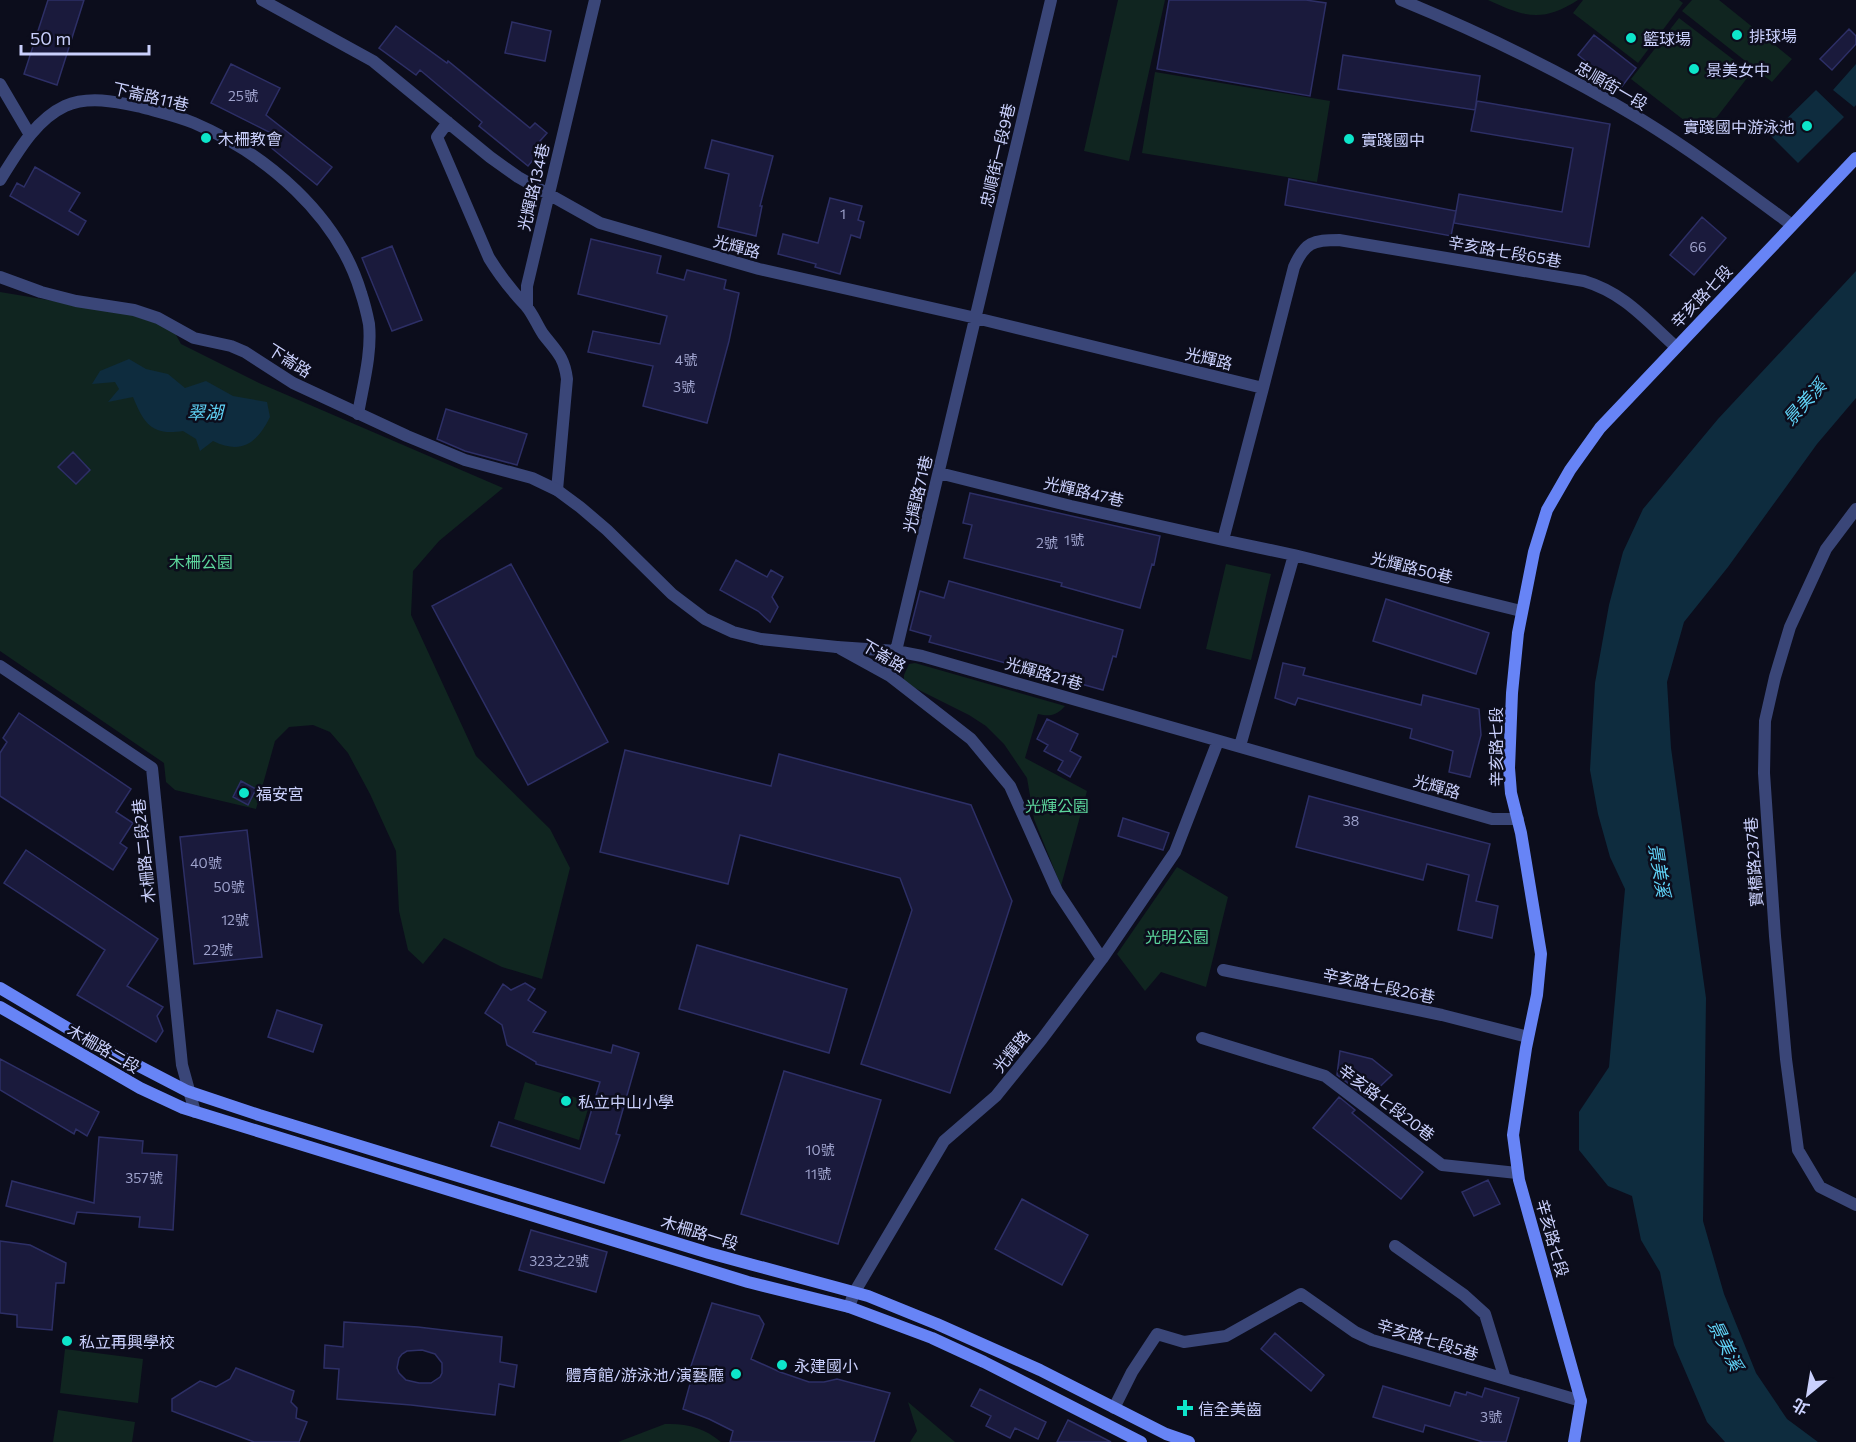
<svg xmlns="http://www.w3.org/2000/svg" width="1856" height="1442" viewBox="0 0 1856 1442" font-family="Commissioner,'Noto Sans TC',sans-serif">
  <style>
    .green { fill: #102520 }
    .water { fill: #0e2c3e }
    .building { fill: #1a1a3c; stroke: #2d2f66; stroke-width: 1.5; fill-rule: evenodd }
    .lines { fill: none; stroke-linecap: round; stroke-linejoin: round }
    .minor { stroke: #3a4678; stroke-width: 12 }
    .tertiary { stroke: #3a4678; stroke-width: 12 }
    .secondary { stroke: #6784f6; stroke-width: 12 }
    .poi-dot { fill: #0de5ca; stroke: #0c0d1c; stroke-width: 2 }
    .labels { text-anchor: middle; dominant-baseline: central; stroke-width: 5; stroke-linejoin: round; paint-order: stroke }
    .number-label { font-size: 14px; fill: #9ea2cc }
    .poi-label { font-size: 16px; fill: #cad0fc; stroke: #0c0d1c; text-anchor: start }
    .street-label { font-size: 16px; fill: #cad0fc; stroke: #0c0d1c }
    .park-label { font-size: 16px; fill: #5cd69c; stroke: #0c0d1c }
    .water-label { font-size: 18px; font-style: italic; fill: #5fd2f6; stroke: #0c0d1c }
  </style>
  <rect width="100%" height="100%" fill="#0c0d1c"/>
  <path class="green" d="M 1118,0 L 1165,0 L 1129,161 L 1084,151 Z
    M 1488,0 L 1578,0 C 1542,23 1525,17 1488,0 Z
    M 1583,0 L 1679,0 L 1683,3 L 1638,63 L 1573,13 Z
    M 1692,0 L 1719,0 L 1792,59 L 1772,82 L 1682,11 Z
    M 1679,18 L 1751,73 L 1703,135 L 1631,79 Z
    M 1155,72 L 1330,101 L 1317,182 L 1142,153 Z
    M 0,292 L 144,316 L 175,333 L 181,344 L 259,383 L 503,488 L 439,541 L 413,571 L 411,615 L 476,756 L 550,829 L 570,868 L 542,979 L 502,967 L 444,938 L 423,964 L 408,950 L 399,911 L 396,851 L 370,794 L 348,753 L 330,732 L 313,725 L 289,727 L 275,741 L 256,809 L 175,790 L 166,782 L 164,763 L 0,651 Z
    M 1226,564 L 1271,574 L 1251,660 L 1206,649 Z
    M 915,663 L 1065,706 C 1057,715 1051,717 1038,714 L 1025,758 L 1087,791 L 1061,886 L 1034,819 L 1027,778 L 1004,744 L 986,726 L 969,715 L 907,684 L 904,681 L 904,675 L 909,664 Z
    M 1177,867 L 1228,897 L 1206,987 L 1161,972 L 1145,991 L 1117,954 Z
    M 525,1082 L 590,1102 L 579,1140 L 514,1119 Z
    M 65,1349 L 143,1359 L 138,1403 L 60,1393 Z
    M 908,1402 L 949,1437 L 955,1442 L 910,1442 L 917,1431 Z
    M 58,1410 L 135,1422 L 132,1442 L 53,1442 Z
    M 665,1424 C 686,1423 705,1428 721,1442 L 618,1442 Z"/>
  <path class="water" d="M 1856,64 L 1856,105 L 1854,107 L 1833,90 Z
    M 1816,90 L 1844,117 L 1798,163 L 1770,135 Z
    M 1856,271 L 1856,398 L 1817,444 L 1728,567 L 1684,622 L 1667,682 L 1671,748 L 1706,998 L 1703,1221 L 1724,1294 L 1756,1373 L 1787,1419 L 1818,1442 L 1725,1442 L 1707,1422 L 1674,1345 L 1660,1272 L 1641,1240 L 1632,1196 L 1608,1186 L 1579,1150 L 1579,1112 L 1609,1067 L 1625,889 L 1610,857 L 1598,814 L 1590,770 L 1595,683 L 1609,605 L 1623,552 L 1643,509 L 1718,419 Z
    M 129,359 L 146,369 L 168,374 L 185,388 L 206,381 L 233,396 L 267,402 L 270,417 C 257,443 242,455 213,441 L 200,451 L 196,439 L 183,431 C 152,436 144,424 133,397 L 108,402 L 119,389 L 115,382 L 92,384 L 100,371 Z"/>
  <path class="building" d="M 48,0 L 84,0 L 57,85 L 24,74 Z
    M 1169,0 L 1306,0 L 1326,3 L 1310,96 L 1157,69 Z
    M 512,22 L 551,31 L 545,61 L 505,53 Z
    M 396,26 L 447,63 L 448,61 L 530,128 L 535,123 L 547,133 L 540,141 L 545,145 L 528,166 L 479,126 L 482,122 L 420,70 L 416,75 L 379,48 Z
    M 1849,29 L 1856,36 L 1856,44 L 1832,70 L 1820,59 Z
    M 1594,35 L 1636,68 L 1620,89 L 1578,55 Z
    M 1343,55 L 1480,76 L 1475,110 L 1338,89 Z
    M 231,64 L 280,88 L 266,115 L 332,167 L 317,185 L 269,146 L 277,136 L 211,103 Z
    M 1477,101 L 1610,124 L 1589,247 L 1454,223 L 1459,194 L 1562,212 L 1573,148 L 1471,131 Z
    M 712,140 L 773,156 L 760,206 L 762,206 L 756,236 L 718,227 L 729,174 L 705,168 Z
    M 35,167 L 80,193 L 69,211 L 86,221 L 78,235 L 10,196 L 17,183 L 24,187 Z
    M 1289,179 L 1456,211 L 1451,236 L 1285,205 Z
    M 830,198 L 862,206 L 858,220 L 864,222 L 860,238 L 851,235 L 840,274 L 815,267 L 816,264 L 778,254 L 783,234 L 818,243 Z
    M 1702,217 L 1726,238 L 1694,275 L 1670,255 Z
    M 591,239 L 661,256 L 657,273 L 684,280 L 687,270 L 726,280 L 724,289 L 739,293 L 729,341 L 707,423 L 643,406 L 653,366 L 588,352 L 593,331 L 660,344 L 667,316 L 578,294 Z
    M 392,246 L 422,320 L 392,331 L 362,258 Z
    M 446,409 L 527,434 L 517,465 L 465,451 L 437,439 Z
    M 73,452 L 90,470 L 76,484 L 58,467 Z
    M 970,493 L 1160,536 L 1154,565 L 1152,564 L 1140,608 L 1061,586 L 1062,583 L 964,558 L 972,525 L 963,523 Z
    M 736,560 L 767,577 L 771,570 L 783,577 L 772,597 L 778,607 L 770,622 L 758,611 L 720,590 Z
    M 511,564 L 608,742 L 528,785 L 432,606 Z
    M 949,581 L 1123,630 L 1116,657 L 1113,656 L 1103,690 L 929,642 L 931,636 L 910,630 L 920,591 L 944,598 Z
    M 1386,599 L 1489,633 L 1476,674 L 1373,641 Z
    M 1283,663 L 1305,668 L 1303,675 L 1421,705 L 1423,695 L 1479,709 L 1481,735 L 1470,777 L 1449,772 L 1453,751 L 1410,738 L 1412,729 L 1298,698 L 1295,705 L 1275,698 Z
    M 19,713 L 131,789 L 116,812 L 133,823 L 120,843 L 127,848 L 113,870 L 0,796 L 0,753 L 7,742 L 3,738 Z
    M 1047,719 L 1078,734 L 1070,751 L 1081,757 L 1070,777 L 1058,770 L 1063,761 L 1044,751 L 1048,745 L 1037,739 Z
    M 625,750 L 771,786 L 779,754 L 971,805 L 1012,901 L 950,1093 L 861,1064 L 912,910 L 900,878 L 740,835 L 728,884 L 600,852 Z
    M 241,781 L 256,789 L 248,805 L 233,797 Z
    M 1309,796 L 1490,844 L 1476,901 L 1498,906 L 1492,938 L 1458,930 L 1469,875 L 1427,864 L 1423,880 L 1296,847 Z
    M 1123,818 L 1169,833 L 1163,850 L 1118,836 Z
    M 247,830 L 262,957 L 194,964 L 180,837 Z
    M 26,850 L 158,939 L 127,986 L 163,1007 L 157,1016 L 163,1031 L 156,1042 L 77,995 L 105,950 L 4,883 Z
    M 697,945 L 847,989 L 829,1053 L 679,1009 Z
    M 525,983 L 535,989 L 528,1000 L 546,1012 L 533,1032 L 611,1053 L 613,1045 L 639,1053 L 616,1134 L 620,1135 L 604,1183 L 491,1146 L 499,1122 L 580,1149 L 600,1082 L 536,1064 L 536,1062 L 507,1045 L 502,1025 L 485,1013 L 503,984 L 511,990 Z
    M 277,1010 L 322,1025 L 313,1052 L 268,1037 Z
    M 1340,1051 L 1372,1059 L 1392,1075 L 1368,1098 L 1337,1075 Z
    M 0,1059 L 99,1112 L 87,1136 L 76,1129 L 74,1134 L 0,1090 Z
    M 784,1071 L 881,1100 L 838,1244 L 741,1214 Z
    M 1339,1097 L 1355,1110 L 1352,1113 L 1423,1172 L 1401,1199 L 1313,1128 Z
    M 99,1137 L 143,1141 L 142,1153 L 177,1155 L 173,1230 L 139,1227 L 140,1217 L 77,1212 L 74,1224 L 6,1206 L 12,1181 L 94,1203 Z
    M 1488,1180 L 1500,1204 L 1474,1216 L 1462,1192 Z
    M 1022,1199 L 1088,1235 L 1062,1285 L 995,1249 Z
    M 531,1230 L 607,1252 L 596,1292 L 519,1270 Z
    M 0,1241 L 30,1245 L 66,1263 L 64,1283 L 56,1283 L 52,1330 L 17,1327 L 17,1315 L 0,1313 Z
    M 712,1303 L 759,1316 L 764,1324 L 751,1359 L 780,1372 L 809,1382 L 824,1382 L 837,1379 L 890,1393 L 874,1442 L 730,1442 L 733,1431 L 709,1419 L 683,1409 L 692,1377 L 688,1375 Z
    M 344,1322 L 418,1327 L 502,1337 L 500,1362 L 517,1365 L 514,1387 L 499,1384 L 495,1415 L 411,1405 L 337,1399 L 339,1369 L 324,1368 L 325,1345 L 343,1347 ZM 422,1350 L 435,1354 L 442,1363 L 442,1373 L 440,1377 L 431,1383 L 419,1383 L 406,1380 L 399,1373 L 397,1368 L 399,1358 L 402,1354 L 407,1351 Z
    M 1275,1333 L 1324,1375 L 1311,1391 L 1261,1349 Z
    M 236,1368 L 294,1391 L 291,1402 L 297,1408 L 296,1418 L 307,1422 L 299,1442 L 254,1442 L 172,1411 L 172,1399 L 200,1381 L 216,1387 L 230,1379 Z
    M 1383,1386 L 1450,1406 L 1455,1392 L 1466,1395 L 1467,1392 L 1482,1397 L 1485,1388 L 1519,1398 L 1506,1442 L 1483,1442 L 1425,1425 L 1423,1432 L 1373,1417 Z
    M 980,1389 L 1046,1422 L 1038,1439 L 1015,1428 L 1010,1438 L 986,1426 L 991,1416 L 971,1406 Z
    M 1068,1420 L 1111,1442 L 1057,1442 Z"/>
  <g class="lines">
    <path class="minor" d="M 262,0 L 373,61 L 490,157 L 518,177 L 600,223 L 759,269 L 976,318 L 1263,388 L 1223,540 L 1294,555 L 1240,746
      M 0,84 L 30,135
      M 448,122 L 437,137 L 489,258 C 500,276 512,291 526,306 C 533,314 537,325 543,334 C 556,351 564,356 567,379 L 557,490
      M 0,180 C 17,153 35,120 65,106 C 89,95 118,102 141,107 C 159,112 177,116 194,123 C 266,154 338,215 361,293 C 364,302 367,314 369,324 C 372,353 363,385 358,414
      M 527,307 L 527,286 L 595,0
      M 1263,388 L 1294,267 C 1305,242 1313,240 1339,240 L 1584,281 C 1624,293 1645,319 1675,346
      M 939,473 L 1071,506 L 1223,540
      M 1856,509 L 1826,549 L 1790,627 L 1775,677 L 1765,721 L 1764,773 L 1775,936 L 1786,1059 L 1798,1150 L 1820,1187 L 1856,1205
      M 1294,555 L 1521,611
      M 837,647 L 896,651 L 922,656 L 1492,819 L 1518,819
      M 841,649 L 890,676 L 971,739 L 1010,786 L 1057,891 L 1102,959
      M 0,666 L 152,768 L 182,1065 L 195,1112
      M 890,676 L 1051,0
      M 1223,970 L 1442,1015 L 1528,1037
      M 1202,1038 L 1325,1076 L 1442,1165 L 1517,1173
      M 1395,1246 L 1464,1295 L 1485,1314 L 1505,1379
      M 849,1307 L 854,1293 L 944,1141 L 996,1096 L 1042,1039 L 1102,959 L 1175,852 L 1218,741
      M 1114,1408 L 1132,1372 L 1157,1334 L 1184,1342 L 1226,1336 L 1301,1294 L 1355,1332 L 1372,1340 L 1581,1401"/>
    <path class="tertiary" d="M 1401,0 C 1484,34 1565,74 1642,120 C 1694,152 1743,189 1792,225
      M 0,277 L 41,292 L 76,301 L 134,310 L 158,318 L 194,338 L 231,346 L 245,352 L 293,383 L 407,436 L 465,460 L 532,478 L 557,490 L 580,507 L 607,530 L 672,594 L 705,619 L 733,632 L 761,639 L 837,647"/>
    <path class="secondary" d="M 0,988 L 81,1036 L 187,1091 L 259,1115 L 709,1253 L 868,1296 L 937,1324 L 1040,1370 L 1166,1434 L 1189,1442
      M 0,1007 L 140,1088 L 183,1108 L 748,1282 L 849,1307 L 932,1338 L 984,1362 L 1141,1442
      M 1574,1442 L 1581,1401 L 1519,1180 L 1513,1135 L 1526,1048 L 1537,995 L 1541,954 L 1521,833 L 1511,793 L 1509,768 L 1512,693 L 1518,633 L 1534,552 L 1547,510 L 1570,470 L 1600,428 L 1856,158"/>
  </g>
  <g class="poi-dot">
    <circle cx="1737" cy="35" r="6"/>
    <circle cx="1631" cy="38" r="6"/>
    <circle cx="1694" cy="69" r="6"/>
    <circle cx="1807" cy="126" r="6"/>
    <circle cx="206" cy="138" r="6"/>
    <circle cx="1349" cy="139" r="6"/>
    <circle cx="244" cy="793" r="6"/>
    <circle cx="566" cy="1101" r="6"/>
    <circle cx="67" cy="1341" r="6"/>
    <circle cx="782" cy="1365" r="6"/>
    <circle cx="736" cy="1374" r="6"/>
    <path d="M1182 1399h6v6h6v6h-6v6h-6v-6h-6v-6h6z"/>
  </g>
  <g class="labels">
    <g class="number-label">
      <text x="243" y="95">25號</text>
      <text x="843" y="213">1</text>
      <text x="1698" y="246">66</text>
      <text x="686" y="359">4號</text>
      <text x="684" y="386">3號</text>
      <text x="1074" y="539">1號</text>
      <text x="1047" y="542">2號</text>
      <text x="1351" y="820">38</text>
      <text x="206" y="862">40號</text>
      <text x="229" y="886">50號</text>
      <text x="235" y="919">12號</text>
      <text x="218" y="949">22號</text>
      <text x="820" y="1149">10號</text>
      <text x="818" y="1173">11號</text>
      <text x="144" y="1177">357號</text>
      <text x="559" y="1260">323之2號</text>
      <text x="1491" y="1416">3號</text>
    </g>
    <g class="poi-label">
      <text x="1749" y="35">排球場</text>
      <text x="1643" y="38">籃球場</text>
      <text x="1706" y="69">景美女中</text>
      <text x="1795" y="126" text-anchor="end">實踐國中游泳池</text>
      <text x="218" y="138">木柵教會</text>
      <text x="1361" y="139">實踐國中</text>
      <text x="256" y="793">福安宮</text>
      <text x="578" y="1101">私立中山小學</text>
      <text x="79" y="1341">私立再興學校</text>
      <text x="794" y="1365">永建國小</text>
      <text x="724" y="1374" text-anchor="end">體育館/游泳池/演藝廳</text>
      <text x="1198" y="1408">信全美齒</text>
    </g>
    <g class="street-label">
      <text transform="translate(1612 85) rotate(30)">忠順街一段</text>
      <text transform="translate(151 96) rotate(13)">下崙路11巷</text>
      <text transform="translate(997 155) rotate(-77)">忠順街一段9巷</text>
      <text transform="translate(533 187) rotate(-77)">光輝路134巷</text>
      <text transform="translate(737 246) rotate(15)">光輝路</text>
      <text transform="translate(1505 251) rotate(10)">辛亥路七段65巷</text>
      <text transform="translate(1701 296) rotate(-46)">辛亥路七段</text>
      <text transform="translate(1209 358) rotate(13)">光輝路</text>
      <text transform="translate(290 360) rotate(32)">下崙路</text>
      <text transform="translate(1084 491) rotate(13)">光輝路47巷</text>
      <text transform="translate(917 494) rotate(-77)">光輝路71巷</text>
      <text transform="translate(1412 567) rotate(14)">光輝路50巷</text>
      <text transform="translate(884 655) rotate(30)">下崙路</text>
      <text transform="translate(1044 673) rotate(16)">光輝路21巷</text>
      <text transform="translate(1495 747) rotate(-90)">辛亥路七段</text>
      <text transform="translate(1437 786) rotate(16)">光輝路</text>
      <text transform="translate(143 851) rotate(-96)">木柵路二段2巷</text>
      <text transform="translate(1753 862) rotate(-94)">寶橋路237巷</text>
      <text transform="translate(1379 985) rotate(12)">辛亥路七段26巷</text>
      <text transform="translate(104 1048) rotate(30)">木柵路二段</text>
      <text transform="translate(1011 1051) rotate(-51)">光輝路</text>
      <text transform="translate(1387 1102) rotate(37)">辛亥路七段20巷</text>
      <text transform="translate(700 1232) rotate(17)">木柵路一段</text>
      <text transform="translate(1553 1238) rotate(74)">辛亥路七段</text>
      <text transform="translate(1428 1339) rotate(17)">辛亥路七段5巷</text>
    </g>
    <g class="park-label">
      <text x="201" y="561">木柵公園</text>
      <text x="1057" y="805">光輝公園</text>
      <text x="1177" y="936">光明公園</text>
    </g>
    <g class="water-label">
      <text transform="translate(1804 402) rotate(-48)">景美溪</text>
      <text x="205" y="412">翠湖</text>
      <text transform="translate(1660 870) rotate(81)">景美溪</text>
      <text transform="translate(1726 1345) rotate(64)">景美溪</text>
    </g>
  </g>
  <g transform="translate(1808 1394) rotate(210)" stroke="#0c0d1c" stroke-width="4.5" paint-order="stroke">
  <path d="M0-4.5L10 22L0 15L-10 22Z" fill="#cad0fc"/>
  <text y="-9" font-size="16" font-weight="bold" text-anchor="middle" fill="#cad0fc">北</text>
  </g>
  <path d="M21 45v9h128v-9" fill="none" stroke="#cad0fc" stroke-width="3"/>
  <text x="30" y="45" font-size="18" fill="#cad0fc" stroke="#0c0d1c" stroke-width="4.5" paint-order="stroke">50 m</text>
</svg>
